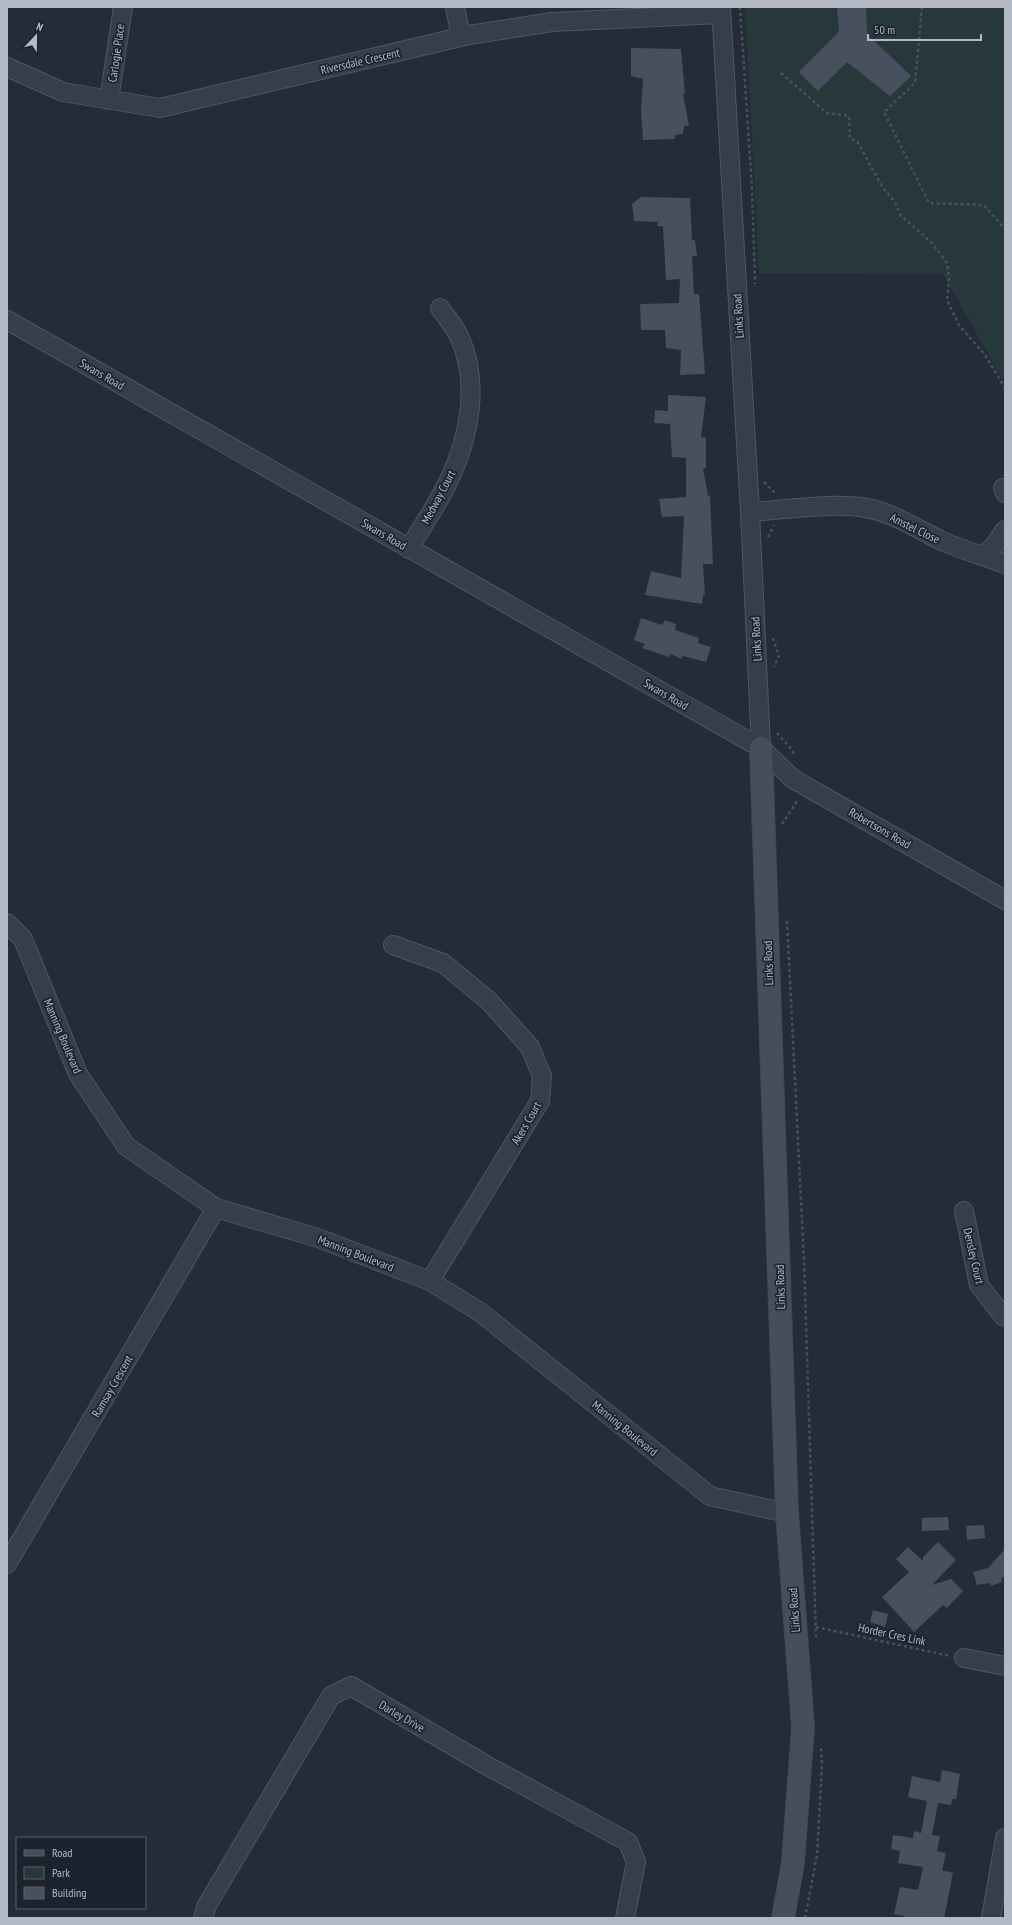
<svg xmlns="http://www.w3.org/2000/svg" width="1012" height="1925" viewBox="0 0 1012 1925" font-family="'PT Sans Narrow',sans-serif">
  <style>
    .green { fill: #27383b }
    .building { fill: #485060 }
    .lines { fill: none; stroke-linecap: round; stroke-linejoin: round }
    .street-casing { stroke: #505662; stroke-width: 20 }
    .secondary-casing { stroke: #414753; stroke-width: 24 }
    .path { stroke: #445458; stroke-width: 2.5; stroke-dasharray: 3 3; stroke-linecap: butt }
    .street { stroke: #373e4a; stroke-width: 18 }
    .secondary { stroke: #464d5c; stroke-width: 22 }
    .labels { text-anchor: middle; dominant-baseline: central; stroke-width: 3.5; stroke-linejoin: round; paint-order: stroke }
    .street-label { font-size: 12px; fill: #b3b9c5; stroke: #1d232e }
  </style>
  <rect width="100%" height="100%" fill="#242b39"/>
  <path class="green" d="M 745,7 L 1005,7 L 1005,384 L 943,274 L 759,273 Z"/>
  <path class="building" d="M 837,7 L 866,7 L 867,34 L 911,76 L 890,96 L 847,62 L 818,91 L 799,72 L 839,32 Z
    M 631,48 L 681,49 L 685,94 L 683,94 L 689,126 L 684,126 L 683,134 L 675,135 L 675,139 L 643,140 L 641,109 L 643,79 L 631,76 Z
    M 641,197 L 690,198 L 692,240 L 695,240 L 697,256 L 692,256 L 694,294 L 699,294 L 705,374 L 680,375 L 681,350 L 666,348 L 665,330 L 641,330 L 640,304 L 679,303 L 680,279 L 666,280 L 663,226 L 657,226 L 658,222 L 634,221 L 632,204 Z
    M 668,395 L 706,397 L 701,437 L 706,438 L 706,468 L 703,469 L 708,495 L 710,496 L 713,564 L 703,564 L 705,595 L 703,595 L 702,604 L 645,595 L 651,571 L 681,578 L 684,516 L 662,517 L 659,499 L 686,497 L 686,458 L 672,457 L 670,424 L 654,423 L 655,410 L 668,411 Z
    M 641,618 L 662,625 L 665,620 L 676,624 L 675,630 L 699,638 L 698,643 L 711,647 L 706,662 L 683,656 L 681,659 L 671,654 L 669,657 L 642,648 L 645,644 L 634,640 Z
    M 948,1517 L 949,1530 L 922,1531 L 922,1518 Z
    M 984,1525 L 985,1538 L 967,1540 L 966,1526 Z
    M 938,1542 L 956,1560 L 932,1585 L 951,1579 L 963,1591 L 947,1608 L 943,1605 L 914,1632 L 882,1597 L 909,1572 L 896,1559 L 908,1547 L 923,1561 L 923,1557 Z
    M 1005,1549 L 1005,1577 L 1001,1578 L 1002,1582 L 991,1586 L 990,1583 L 977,1585 L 973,1572 L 988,1568 Z
    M 873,1610 L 888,1614 L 885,1627 L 870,1622 Z
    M 942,1770 L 960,1774 L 956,1799 L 952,1799 L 951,1805 L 938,1803 L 932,1835 L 940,1836 L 937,1851 L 946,1853 L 942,1870 L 953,1873 L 944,1918 L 904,1918 L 904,1916 L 894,1914 L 900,1887 L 918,1890 L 923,1867 L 898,1863 L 900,1851 L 891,1849 L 893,1835 L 913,1838 L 914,1831 L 921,1833 L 927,1801 L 908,1797 L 912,1776 L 940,1782 Z"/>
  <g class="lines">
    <g class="street-casing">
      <path id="street" d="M 455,7 L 461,37
        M 721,7 L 750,512 L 761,748
        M 7,67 L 63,92 L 160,108 L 469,35 L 552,22 L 721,14
        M 109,100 L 123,7
        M 7,320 L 761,748 L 793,779 L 1005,900
        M 1003,488 L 1005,493
        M 750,512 C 784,510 827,503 860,507 C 892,511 914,528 942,541 C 962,550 984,556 1005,564
        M 409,549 C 422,526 438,504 449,480 C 470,436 480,382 459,336 C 455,327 446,317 440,308
        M 983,556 L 994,546 L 1005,530
        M 7,923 L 23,939 L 78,1074 L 126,1146 L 216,1208 L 318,1238 L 430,1281 L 480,1312 L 710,1496 L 787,1513
        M 393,945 L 443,963 L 489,1001 L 530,1047 L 542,1076 L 540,1101 L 430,1281
        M 964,1211 L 979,1285 L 1003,1316 L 1005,1316
        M 7,1564 L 216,1208
        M 964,1658 L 1005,1666
        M 203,1918 L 207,1905 L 331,1696 L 351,1686 L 486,1765 L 628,1842 L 636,1862 L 625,1918
        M 991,1918 L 1005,1838"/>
    </g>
    <g class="secondary-casing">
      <path id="secondary" d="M 761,748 L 787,1513 L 803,1727 L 793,1863 L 783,1918"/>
    </g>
    <path class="path" d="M 740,7 L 752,188 L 755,284
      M 922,7 L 915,83 L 884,112 L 929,203 L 984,205 L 1005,229
      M 781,73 L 827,113 L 849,116 L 850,139 L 857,141 L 883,188 L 895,202 L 901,216 L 932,243 L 947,263 L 949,279 L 947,300 L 959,325 L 985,355 L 1005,388
      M 764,482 L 774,492 L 774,495
      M 768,537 L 774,525
      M 773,638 L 779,656 L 774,667
      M 777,733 L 793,751 L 793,756
      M 782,824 L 796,803 L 796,799
      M 787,921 L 804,1261 L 816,1637
      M 816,1627 L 950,1656
      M 805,1918 L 817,1855 L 822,1764 L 821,1748"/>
    <use href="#street" class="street"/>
    <use href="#secondary" class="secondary"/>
  </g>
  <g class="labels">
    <g class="street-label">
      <text transform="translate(116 53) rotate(-82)">Carlogie Place</text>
      <text transform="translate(360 61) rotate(-13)">Riversdale Crescent</text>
      <text transform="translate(738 316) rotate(-93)">Links Road</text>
      <text transform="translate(102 374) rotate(30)">Swans Road</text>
      <text transform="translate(438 497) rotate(-62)">Medway Court</text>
      <text transform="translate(915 528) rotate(26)">Amstel Close</text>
      <text transform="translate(384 534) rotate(30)">Swans Road</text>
      <text transform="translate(756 639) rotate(-93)">Links Road</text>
      <text transform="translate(666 694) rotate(30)">Swans Road</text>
      <text transform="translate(880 828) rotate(30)">Robertsons Road</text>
      <text transform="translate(768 963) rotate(-92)">Links Road</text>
      <text transform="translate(63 1036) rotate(67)">Manning Boulevard</text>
      <text transform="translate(526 1123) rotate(-60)">Akers Court</text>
      <text transform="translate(356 1253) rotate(21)">Manning Boulevard</text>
      <text transform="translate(974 1256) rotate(77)">Densley Court</text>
      <text transform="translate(780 1287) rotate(-92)">Links Road</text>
      <text transform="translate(112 1386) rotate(-60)">Ramsay Crescent</text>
      <text transform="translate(625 1428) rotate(39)">Manning Boulevard</text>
      <text transform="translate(794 1610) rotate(-94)">Links Road</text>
      <text transform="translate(892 1634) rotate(12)">Horder Cres Link</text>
      <text transform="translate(402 1716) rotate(30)">Darley Drive</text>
    </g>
  </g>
  <rect width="1012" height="1925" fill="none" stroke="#b3b9c5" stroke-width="16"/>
  <rect x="16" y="1837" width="130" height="72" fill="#1d232e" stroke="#595f6a"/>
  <rect x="24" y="1850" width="20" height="6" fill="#464d5c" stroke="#595f6a"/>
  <text x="52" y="1857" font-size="12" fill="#b3b9c5">Road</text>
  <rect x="24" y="1867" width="20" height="12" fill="#27383b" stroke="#595f6a"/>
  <text x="52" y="1877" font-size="12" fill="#b3b9c5">Park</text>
  <rect x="24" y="1887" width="20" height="12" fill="#485060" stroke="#595f6a"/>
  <text x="52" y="1897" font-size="12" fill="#b3b9c5">Building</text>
  <g transform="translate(36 36) rotate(22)" stroke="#1d232e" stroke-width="3" paint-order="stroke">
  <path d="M0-3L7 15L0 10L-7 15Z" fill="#b3b9c5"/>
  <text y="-6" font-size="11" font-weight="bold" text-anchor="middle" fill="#b3b9c5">N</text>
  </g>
  <path d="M868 34v6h113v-6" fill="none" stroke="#b3b9c5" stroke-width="2"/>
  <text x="874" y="34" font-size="12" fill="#b3b9c5" stroke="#1d232e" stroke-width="3" paint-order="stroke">50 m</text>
</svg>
